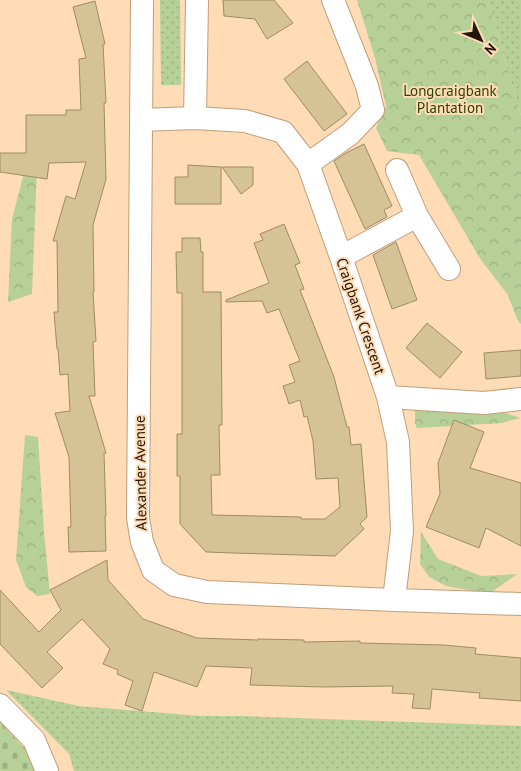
<svg xmlns="http://www.w3.org/2000/svg" width="521" height="771" viewBox="0 0 521 771" font-family="'PT Sans',sans-serif">
  <style>
    .green { fill: url(#green-dots) }
    .forest { fill: url(#forest-crowns) }
    .cemetery { fill: url(#cemetery-stones) }
    .building { fill: #d5c396; stroke: #9e8c62 }
    .lines { fill: none; stroke-linecap: round; stroke-linejoin: round }
    .minor-casing { stroke: #c09e7b; stroke-width: 24 }
    .minor { stroke: #fff; stroke-width: 22 }
    .labels { text-anchor: middle; dominant-baseline: central; stroke-width: 4; stroke-linejoin: round; paint-order: stroke }
    .park-label { font-size: 15px; fill: #2c4203; stroke: #ffdbb6 }
    .street-label { font-size: 15px; fill: #231709; stroke: #ffdbb6 }
  </style>
  <defs>
    <pattern id="green-dots" width="8" height="8" patternUnits="userSpaceOnUse" patternTransform="scale(1.25)"><rect width="8" height="8" fill="#b6d098"/><path d="M2 2h.1M6 6h.1" fill="none" stroke="#9cb282" stroke-width="1.8" stroke-linecap="round"/></pattern>
    <pattern id="forest-crowns" width="20" height="18" patternUnits="userSpaceOnUse" patternTransform="scale(1.25)"><rect width="20" height="18" fill="#b6d098"/><path d="M2 6a3 3 0 1 1 6 0M12 15a3 3 0 1 1 6 0" fill="none" stroke="#9cb282"/></pattern>
    <pattern id="cemetery-stones" width="16" height="16" patternUnits="userSpaceOnUse" patternTransform="scale(1.25)"><rect width="16" height="16" fill="#b6d098"/><path d="M2 7V4a2 2 0 0 1 4 0v3zM10 15v-3a2 2 0 0 1 4 0v3z" fill="#9cb282"/></pattern>
  </defs>
  <rect width="100%" height="100%" fill="#ffdbb6"/>
  <path class="green" d="M 160,0 L 180,0 L 181,85 L 161,85 Z
    M 488,0 L 521,0 L 521,116 Z
    M 6,690 L 79,706 L 200,716 L 240,716 L 521,726 L 521,771 L 74,771 L 69,754 Z"/>
  <path class="forest" d="M 357,0 L 488,0 L 521,116 L 521,324 L 518,321 L 508,295 L 481,260 L 419,155 L 387,151 L 376,128 L 386,106 L 375,58 Z
    M 26,165 L 37,167 L 32,294 L 8,302 L 12,219 Z
    M 415,407 L 500,411 L 520,418 L 502,423 L 417,428 L 415,423 Z
    M 25,435 L 38,437 L 44,532 L 50,594 L 37,596 L 26,587 L 16,560 Z
    M 421,532 L 438,559 L 481,576 L 517,574 L 489,594 L 446,586 L 429,577 L 420,564 Z"/>
  <path class="cemetery" d="M 0,722 L 29,753 L 36,771 L 0,771 Z"/>
  <path class="building" d="M 223,0 L 274,0 L 293,23 L 267,39 L 255,19 L 224,16 Z
    M 95,1 L 105,44 L 103,44 L 106,103 L 104,103 L 106,179 L 93,225 L 94,292 L 93,292 L 96,341 L 93,342 L 95,396 L 89,396 L 106,453 L 104,453 L 106,516 L 105,516 L 106,551 L 69,552 L 68,527 L 71,527 L 69,457 L 55,413 L 70,411 L 68,374 L 60,375 L 58,349 L 57,349 L 54,312 L 58,312 L 57,241 L 53,241 L 66,196 L 75,199 L 86,162 L 49,163 L 47,179 L 0,172 L 0,153 L 26,153 L 26,115 L 66,115 L 66,110 L 81,110 L 79,59 L 86,58 L 73,7 Z
    M 307,61 L 347,114 L 324,131 L 284,79 Z
    M 364,144 L 392,206 L 384,210 L 387,217 L 365,229 L 334,161 L 346,153 Z
    M 188,165 L 221,167 L 221,204 L 175,204 L 175,177 L 188,177 Z
    M 222,167 L 253,167 L 253,185 L 241,194 Z
    M 284,224 L 300,263 L 295,265 L 304,289 L 300,290 L 334,377 L 347,427 L 349,427 L 351,445 L 361,444 L 367,517 L 360,524 L 364,529 L 335,556 L 233,553 L 206,552 L 180,524 L 180,476 L 177,476 L 177,434 L 182,434 L 182,293 L 177,293 L 176,252 L 182,252 L 182,238 L 200,238 L 201,252 L 203,252 L 203,292 L 221,292 L 222,425 L 219,425 L 220,475 L 211,475 L 212,515 L 301,517 L 301,519 L 325,519 L 340,507 L 338,478 L 316,479 L 313,441 L 307,416 L 304,417 L 300,400 L 289,404 L 283,386 L 295,382 L 289,365 L 300,361 L 279,309 L 267,313 L 262,301 L 226,302 L 226,300 L 269,283 L 254,243 L 263,240 L 260,234 Z
    M 396,242 L 417,300 L 392,309 L 373,255 Z
    M 427,323 L 462,352 L 440,378 L 406,348 Z
    M 521,350 L 521,376 L 486,379 L 484,353 Z
    M 454,420 L 484,432 L 470,468 L 521,483 L 521,546 L 486,528 L 479,548 L 426,527 L 440,494 L 438,463 Z
    M 107,560 L 108,580 L 143,619 L 197,638 L 258,640 L 258,639 L 304,640 L 304,642 L 360,641 L 360,643 L 443,645 L 476,648 L 475,654 L 521,658 L 521,701 L 479,698 L 480,693 L 432,689 L 430,709 L 412,708 L 414,694 L 392,693 L 393,686 L 323,687 L 250,685 L 252,668 L 206,666 L 197,687 L 154,672 L 142,711 L 125,705 L 133,681 L 117,674 L 118,670 L 103,664 L 110,649 L 82,619 L 47,652 L 63,668 L 42,688 L 0,644 L 0,590 L 39,632 L 61,610 L 50,590 Z"/>
  <g class="lines">
    <g class="minor-casing">
      <path id="minor" d="M 142,0 L 138,518 L 142,542 L 153,570 L 174,585 L 207,592 L 394,600 L 521,604
        M 195,118 L 197,0
        M 141,120 L 195,118 L 245,121 L 283,132 L 308,164 L 341,257 L 388,397 L 398,442 L 402,531 L 394,600
        M 308,164 L 350,134 L 373,110 L 367,86 L 333,0
        M 397,170 L 417,216
        M 341,257 L 417,216 L 449,269
        M 388,397 L 484,403 L 521,399
        M 0,705 L 34,740 L 47,771"/>
    </g>
    <use href="#minor" class="minor"/>
  </g>
  <g class="labels">
    <g class="park-label">
      <text x="450" y="90">Longcraigbank<tspan x="450" dy="17">Plantation</tspan></text>
    </g>
    <g class="street-label">
      <text transform="translate(361 316) rotate(71)">Craigbank Crescent</text>
      <text transform="translate(140 473) rotate(-91)">Alexander Avenue</text>
    </g>
  </g>
  <g transform="translate(481 40) rotate(134)" stroke="#ffdbb6" stroke-width="4" paint-order="stroke">
  <path d="M0-4L9 19L0 12L-9 19Z" fill="#231709"/>
  <text y="-8" font-size="14" font-weight="bold" text-anchor="middle" fill="#231709">N</text>
  </g>
</svg>
